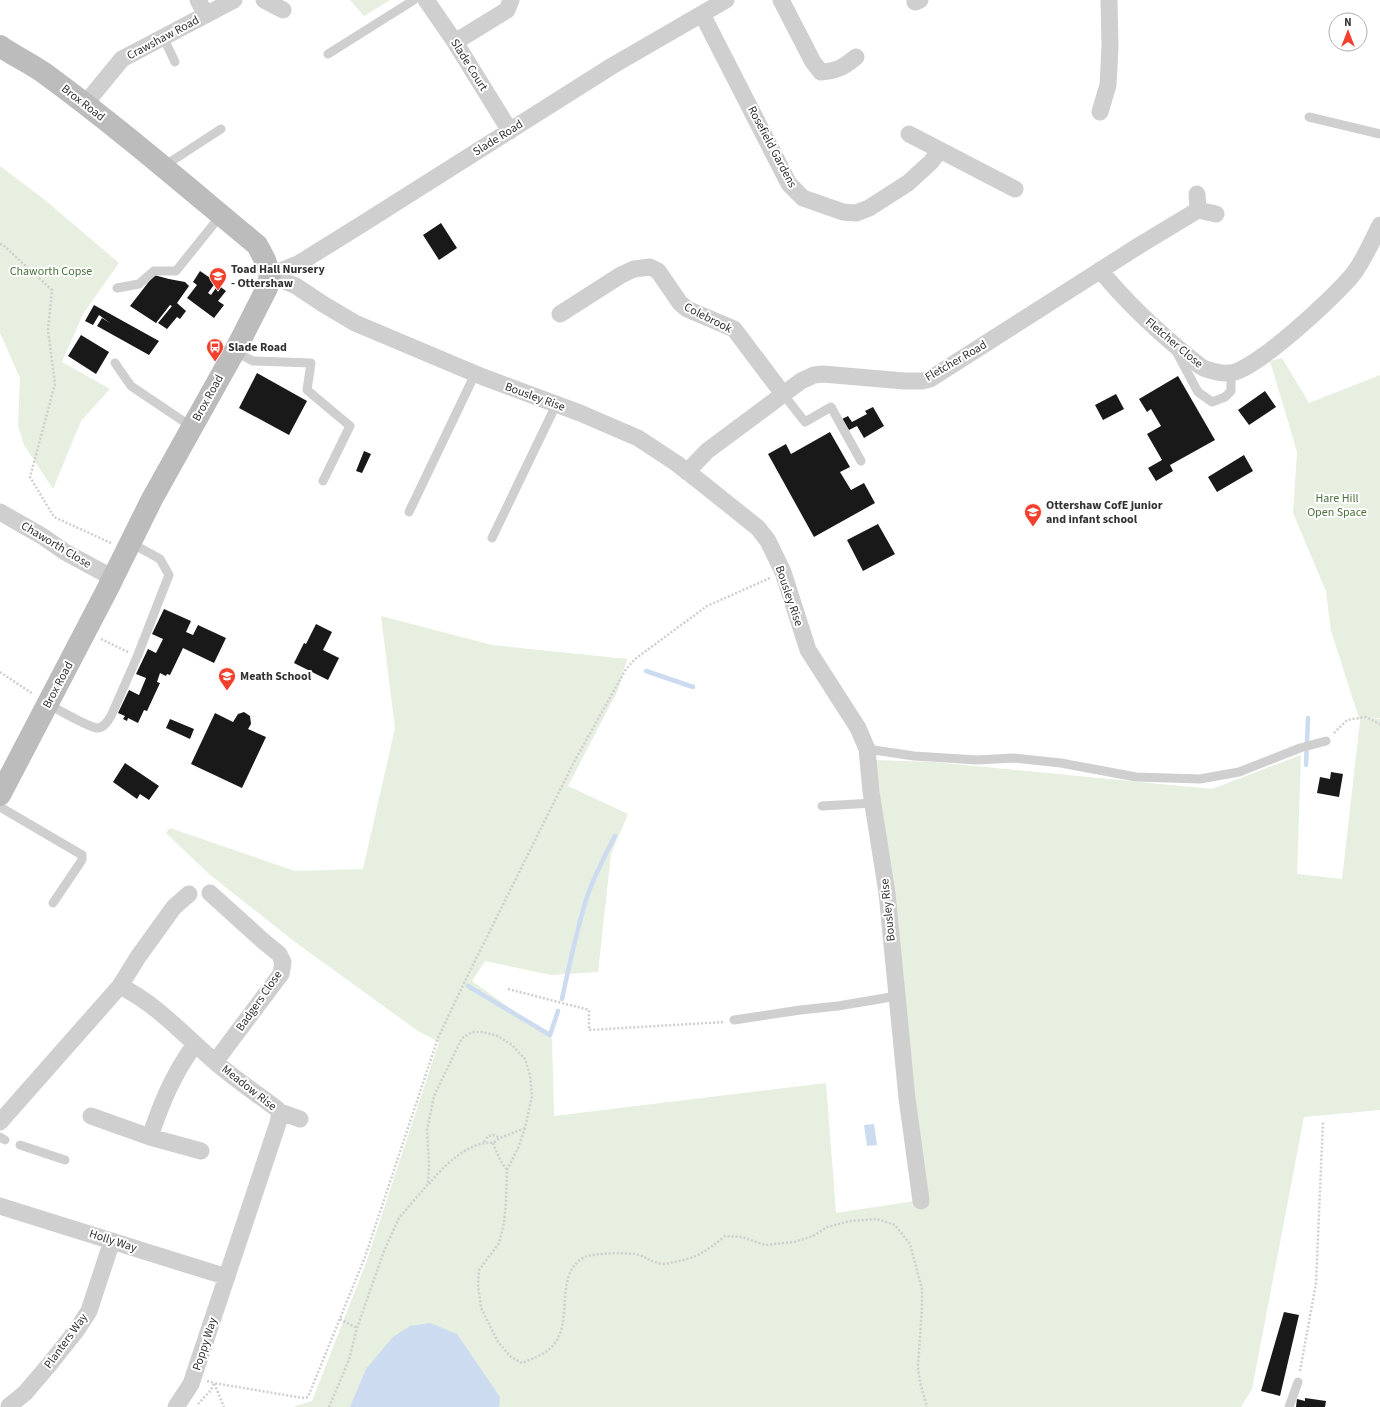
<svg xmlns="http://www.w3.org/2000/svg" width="1380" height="1407" viewBox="0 0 1380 1407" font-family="'Source Sans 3',sans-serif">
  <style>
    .green { fill: #e6efe0 }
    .water { fill: #ccdbf0 }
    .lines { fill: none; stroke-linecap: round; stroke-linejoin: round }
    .stream { stroke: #ccdbf0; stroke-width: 4.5 }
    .building { fill: #191919 }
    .path { stroke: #cfcfcf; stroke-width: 2.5; stroke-dasharray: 2 2; stroke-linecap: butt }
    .lane { stroke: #cfcfcf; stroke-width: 9 }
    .street { stroke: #cfcfcf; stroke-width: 17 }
    .secondary { stroke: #bcbcbc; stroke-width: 22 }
    .labels { text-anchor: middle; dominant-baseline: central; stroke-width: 4; stroke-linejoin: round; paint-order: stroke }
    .street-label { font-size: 12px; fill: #323232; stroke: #fff }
    .poi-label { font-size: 12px; font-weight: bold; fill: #323232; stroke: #fff; text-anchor: start }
    .park-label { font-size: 12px; fill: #4b723b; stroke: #fff }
  </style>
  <rect width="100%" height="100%" fill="#fff"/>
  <path class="green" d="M 350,0 L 390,0 L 364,16 Z
    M 0,166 L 45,200 L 119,263 L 83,314 L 62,362 L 110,389 L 81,421 L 53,489 L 24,445 L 18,426 L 20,378 L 0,333 Z
    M 1282,358 L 1309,403 L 1380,375 L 1380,718 L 1372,719 L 1380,719 L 1380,1110 L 1304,1117 L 1252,1389 L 1241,1407 L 295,1407 L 295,1406 L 312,1401 L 366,1263 L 439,1042 L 418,1031 L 295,942 L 209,874 L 166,833 L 170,828 L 295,871 L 363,869 L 395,728 L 381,616 L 492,645 L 627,659 L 618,690 L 568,786 L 628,814 L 611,854 L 598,972 L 551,975 L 485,961 L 472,981 L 552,1038 L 554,1116 L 826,1083 L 836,1213 L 927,1199 L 913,1076 L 874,760 L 934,762 L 1212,789 L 1301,755 L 1297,874 L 1342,879 L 1360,721 L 1331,631 L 1326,591 L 1293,513 L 1297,452 L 1270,361 Z"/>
  <path class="water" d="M 874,1124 L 877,1145 L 867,1146 L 864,1125 Z
    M 430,1323 L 457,1334 L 500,1397 L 499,1407 L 350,1407 L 366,1369 L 393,1337 L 410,1326 Z"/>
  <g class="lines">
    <path class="stream" d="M 646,671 L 693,687
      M 1306,765 L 1308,718
      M 468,986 L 550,1035 L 558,1011
      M 562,999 C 569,966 576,933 586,900 C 593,878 604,857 615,836"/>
  </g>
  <path class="building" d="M 441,223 L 457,248 L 439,260 L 423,235 Z
    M 200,271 L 216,282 L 208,293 L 211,295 L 218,285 L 226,291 L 218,301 L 224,305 L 214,318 L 187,298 L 197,285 L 193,282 Z
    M 154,275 L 169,279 L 185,282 L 189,286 L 177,303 L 186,311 L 180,319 L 177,317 L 167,329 L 158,323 L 172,306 L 170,305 L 156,323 L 130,306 Z
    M 94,305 L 159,341 L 149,355 L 97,326 L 102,318 L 110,323 L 99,315 L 93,325 L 85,321 Z
    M 81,335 L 109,352 L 96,374 L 68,356 Z
    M 257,373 L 307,401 L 289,435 L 239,408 Z
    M 1178,376 L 1215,440 L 1170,465 L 1173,471 L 1156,481 L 1148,468 L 1162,460 L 1147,434 L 1161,426 L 1151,409 L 1147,412 L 1139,399 Z
    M 1265,391 L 1276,407 L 1249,425 L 1238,410 Z
    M 1116,394 L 1124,409 L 1103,420 L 1095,405 Z
    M 873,407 L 884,426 L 864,438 L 857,426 L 849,430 L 842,419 L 848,416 L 852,422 L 867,414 L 865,411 Z
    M 830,432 L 850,467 L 840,472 L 851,490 L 864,483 L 875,503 L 814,537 L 768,454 L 786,444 L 791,454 Z
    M 364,451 L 371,454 L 362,473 L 356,471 Z
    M 1244,455 L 1253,471 L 1217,492 L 1208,477 Z
    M 878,524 L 895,554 L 863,571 L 847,540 Z
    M 164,609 L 191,621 L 186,632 L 193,635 L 198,625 L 226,638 L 214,663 L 183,648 L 170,675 L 167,674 L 166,676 L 160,673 L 157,682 L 160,683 L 147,711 L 144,710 L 138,723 L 128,718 L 127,721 L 123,719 L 125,716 L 118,713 L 129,690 L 139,695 L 146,678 L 136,674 L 148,649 L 156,653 L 163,639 L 152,634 Z
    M 316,624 L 332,632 L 323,650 L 339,658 L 328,680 L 294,663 L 304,643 L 306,644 Z
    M 244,712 L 250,716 L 251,724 L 248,729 L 266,737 L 242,788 L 191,764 L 215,713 L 233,722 L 238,714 Z
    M 170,719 L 194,729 L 190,739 L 166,728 Z
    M 125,763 L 159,786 L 149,800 L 140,794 L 137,799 L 113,782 Z
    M 1331,772 L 1343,774 L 1339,797 L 1317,793 L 1320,777 L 1330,779 Z
    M 1284,1312 L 1299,1315 L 1280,1396 L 1261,1391 Z
    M 1305,1398 L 1326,1401 L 1325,1407 L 1296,1407 L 1297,1399 L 1305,1401 Z"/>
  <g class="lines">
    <path class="path" d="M 0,244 L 3,245 L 52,290 L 48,330 L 55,384 L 30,477 L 54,517 L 111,543
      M 101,639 L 128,652
      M 0,672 L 33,694
      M 1334,733 L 1347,720 L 1366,717 L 1380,724
      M 508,989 L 589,1010 L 589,1030 L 724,1022
      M 484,1142 L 488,1136 L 493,1135 L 500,1138
      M 493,1143 L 500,1160 L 507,1170
      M 429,1184 C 442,1167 470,1140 493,1143 L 500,1138 L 525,1128
      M 340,1319 L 357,1328
      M 1300,1371 L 1316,1283 L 1323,1122
      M 207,1381 L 214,1383 L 224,1407
      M 198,1404 L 211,1390 L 214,1383 L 303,1398 L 308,1397 L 365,1257 L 438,1038 L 466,979 L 573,764 L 626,669 L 635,659 L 707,606 L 770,578
      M 329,1407 L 349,1360 L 357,1328 L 384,1251 L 399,1218 L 428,1184 L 429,1165 L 427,1130 L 434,1096 L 462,1038 L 472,1032 L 482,1032 L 498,1036 L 512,1045 L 525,1059 L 530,1075 L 532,1096 L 525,1128 L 518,1148 L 507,1170 L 506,1202 L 504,1223 L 499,1243 L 479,1270 L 478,1284 L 481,1308 L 498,1342 L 511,1357 L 522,1363 C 534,1358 547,1354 555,1343 C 573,1319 554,1272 585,1257 C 593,1253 631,1252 639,1255 C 648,1258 651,1262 662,1264 C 666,1264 670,1263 674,1262 C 697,1258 707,1251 725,1236 L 742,1237 L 765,1245 L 794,1242 L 813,1236 L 827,1227 L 850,1221 L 877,1219 L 895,1225 L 910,1244 L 922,1289 L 922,1307 L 918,1367 L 920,1382 L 927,1407"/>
    <path class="lane" d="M 163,37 L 175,62
      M 328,54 L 414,0
      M 1309,117 L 1380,134
      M 164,166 L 221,129
      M 117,288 L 139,284 L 154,271 L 176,271 L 221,215
      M 234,351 L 253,361 L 311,363 L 307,390 L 350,426 L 323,481
      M 1176,351 L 1198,392 L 1212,402 L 1225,397 L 1231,391 L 1231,373
      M 115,363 L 131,386 L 192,427
      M 783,394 L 805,422 L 831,407 L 861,461
      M 409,512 L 475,374
      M 492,538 L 556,405
      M 48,704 C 57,709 88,727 97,728 C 104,728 108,721 111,716 L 137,657 L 169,575 L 160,559 L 131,543
      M 867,749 L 914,756 L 977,760 L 1013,758 L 1061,763 L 1136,777 L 1200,779 L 1239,772 L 1300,748 L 1326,741
      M 822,806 L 873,803
      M 0,807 L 82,855 L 82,860 L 53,903
      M 734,1020 L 800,1010 L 838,1006 L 897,996
      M 0,1137 L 5,1140
      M 20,1145 L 65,1160
      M 1289,1407 L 1298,1382"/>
    <path class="street" d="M 198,0 L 206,15
      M 264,0 L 283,10
      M 426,0 L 455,42 L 510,131
      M 781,0 L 813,62 L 821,72 C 837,71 844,67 856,57
      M 915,2 L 920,0
      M 702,14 L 789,184 L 803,198 L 843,212 L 856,213 L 869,208 L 908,183 L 931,162 L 940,150
      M 455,42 L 507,10 L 511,0
      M 85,104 L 122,59 L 234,0
      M 1100,112 L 1108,85 L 1110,47 L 1109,0
      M 909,134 L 1015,189
      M 1197,194 L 1198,210 L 1216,214
      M 1100,270 C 1126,302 1157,331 1189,357 C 1194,361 1200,367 1206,369 C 1212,371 1223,374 1230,373 C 1254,372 1338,294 1354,273 C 1365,258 1372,241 1380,225
      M 270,275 L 296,286 L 323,304 L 355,323 L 483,377 L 580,413 L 638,438 L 676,463 L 703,484 L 758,528 L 768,541 L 783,572 L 808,650 L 858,728 L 867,749 L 871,792 L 887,893 L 907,1098 L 921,1201
      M 270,275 L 298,264 L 367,221 L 612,66 L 726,0
      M 560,314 L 621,275 L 634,269 L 650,267 L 658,271 L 680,303 L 687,309 L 734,329 L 783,394
      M 687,472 L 707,451 L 801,381 L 814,375 L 823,374 L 904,381 L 922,381 L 930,379 L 1140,245 L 1198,210
      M 0,512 L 42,536 L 65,552 L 113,578
      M 210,893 L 262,940 L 279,954 L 283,962 L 281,974 L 215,1062
      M 120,986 C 155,1003 184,1035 213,1060 C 233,1078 256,1093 277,1109 L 280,1112 L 278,1123 L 191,1384 L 176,1407
      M 280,1112 L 300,1119
      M 91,1116 L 150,1137 L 201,1151
      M 0,1122 L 120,986 L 138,957 L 174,907 L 189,894
      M 150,1137 C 162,1101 173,1075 195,1044
      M 0,1206 L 227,1277
      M 9,1406 L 25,1393 L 49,1365 L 76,1331 L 89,1311 L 112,1241"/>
    <path class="secondary" d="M 0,46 C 14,56 30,63 44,73 C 118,127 187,187 257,245 L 265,260 L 270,275 L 267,288 L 238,345 L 152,499 L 107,590 L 0,795"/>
  </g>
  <defs>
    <g id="school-pin" transform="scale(0.9)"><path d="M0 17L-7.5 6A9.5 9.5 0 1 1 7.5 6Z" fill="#f2402c" stroke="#fff"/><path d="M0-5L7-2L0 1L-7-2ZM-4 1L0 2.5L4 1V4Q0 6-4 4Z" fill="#fff"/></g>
    <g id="bus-pin" transform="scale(0.9)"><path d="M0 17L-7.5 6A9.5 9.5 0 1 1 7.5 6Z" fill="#f2402c" stroke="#fff"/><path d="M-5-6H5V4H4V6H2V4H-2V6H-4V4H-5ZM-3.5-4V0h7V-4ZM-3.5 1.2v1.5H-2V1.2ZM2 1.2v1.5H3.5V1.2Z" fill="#fff"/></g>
  </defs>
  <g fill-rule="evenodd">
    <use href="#school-pin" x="218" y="276"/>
    <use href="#bus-pin" x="215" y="347"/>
    <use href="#school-pin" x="1033" y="512"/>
    <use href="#school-pin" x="227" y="676"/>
  </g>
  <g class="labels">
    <g class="street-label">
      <text transform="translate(163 38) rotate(-28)">Crawshaw Road</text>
      <text transform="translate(469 65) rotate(58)">Slade Court</text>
      <text transform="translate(83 103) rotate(38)">Brox Road</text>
      <text transform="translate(498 138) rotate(-32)">Slade Road</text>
      <text transform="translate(772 147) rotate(62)">Rosefield Gardens</text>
      <text transform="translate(708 318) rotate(27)">Colebrook</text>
      <text transform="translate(1174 343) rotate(40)">Fletcher Close</text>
      <text transform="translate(956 361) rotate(-30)">Fletcher Road</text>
      <text transform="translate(535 397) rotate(20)">Bousley Rise</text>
      <text transform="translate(208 398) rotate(-61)">Brox Road</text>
      <text transform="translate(56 545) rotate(31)">Chaworth Close</text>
      <text transform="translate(789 596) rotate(71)">Bousley Rise</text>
      <text transform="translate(58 685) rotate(-62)">Brox Road</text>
      <text transform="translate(888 910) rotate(-96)">Bousley Rise</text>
      <text transform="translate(259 1001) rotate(-55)">Badgers Close</text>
      <text transform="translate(249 1088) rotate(38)">Meadow Rise</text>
      <text transform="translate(113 1241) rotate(18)">Holly Way</text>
      <text transform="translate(66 1341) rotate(-54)">Planters Way</text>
      <text transform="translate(205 1344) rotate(-72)">Poppy Way</text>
    </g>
    <g class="poi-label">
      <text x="231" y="269">Toad Hall Nursery<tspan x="231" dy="14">- Ottershaw</tspan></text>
      <text x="228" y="347">Slade Road</text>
      <text x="1046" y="505">Ottershaw CofE junior<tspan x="1046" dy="14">and infant school</tspan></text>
      <text x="240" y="676">Meath School</text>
    </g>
    <g class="park-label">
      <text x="51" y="271">Chaworth Copse</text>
      <text x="1337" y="498">Hare Hill<tspan x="1337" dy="14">Open Space</tspan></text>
    </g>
  </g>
  <g transform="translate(1348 32)"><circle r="19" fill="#ffffff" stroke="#adadad"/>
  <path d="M0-3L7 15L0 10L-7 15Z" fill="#f2402c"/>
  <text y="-6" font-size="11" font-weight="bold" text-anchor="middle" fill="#323232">N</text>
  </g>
</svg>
